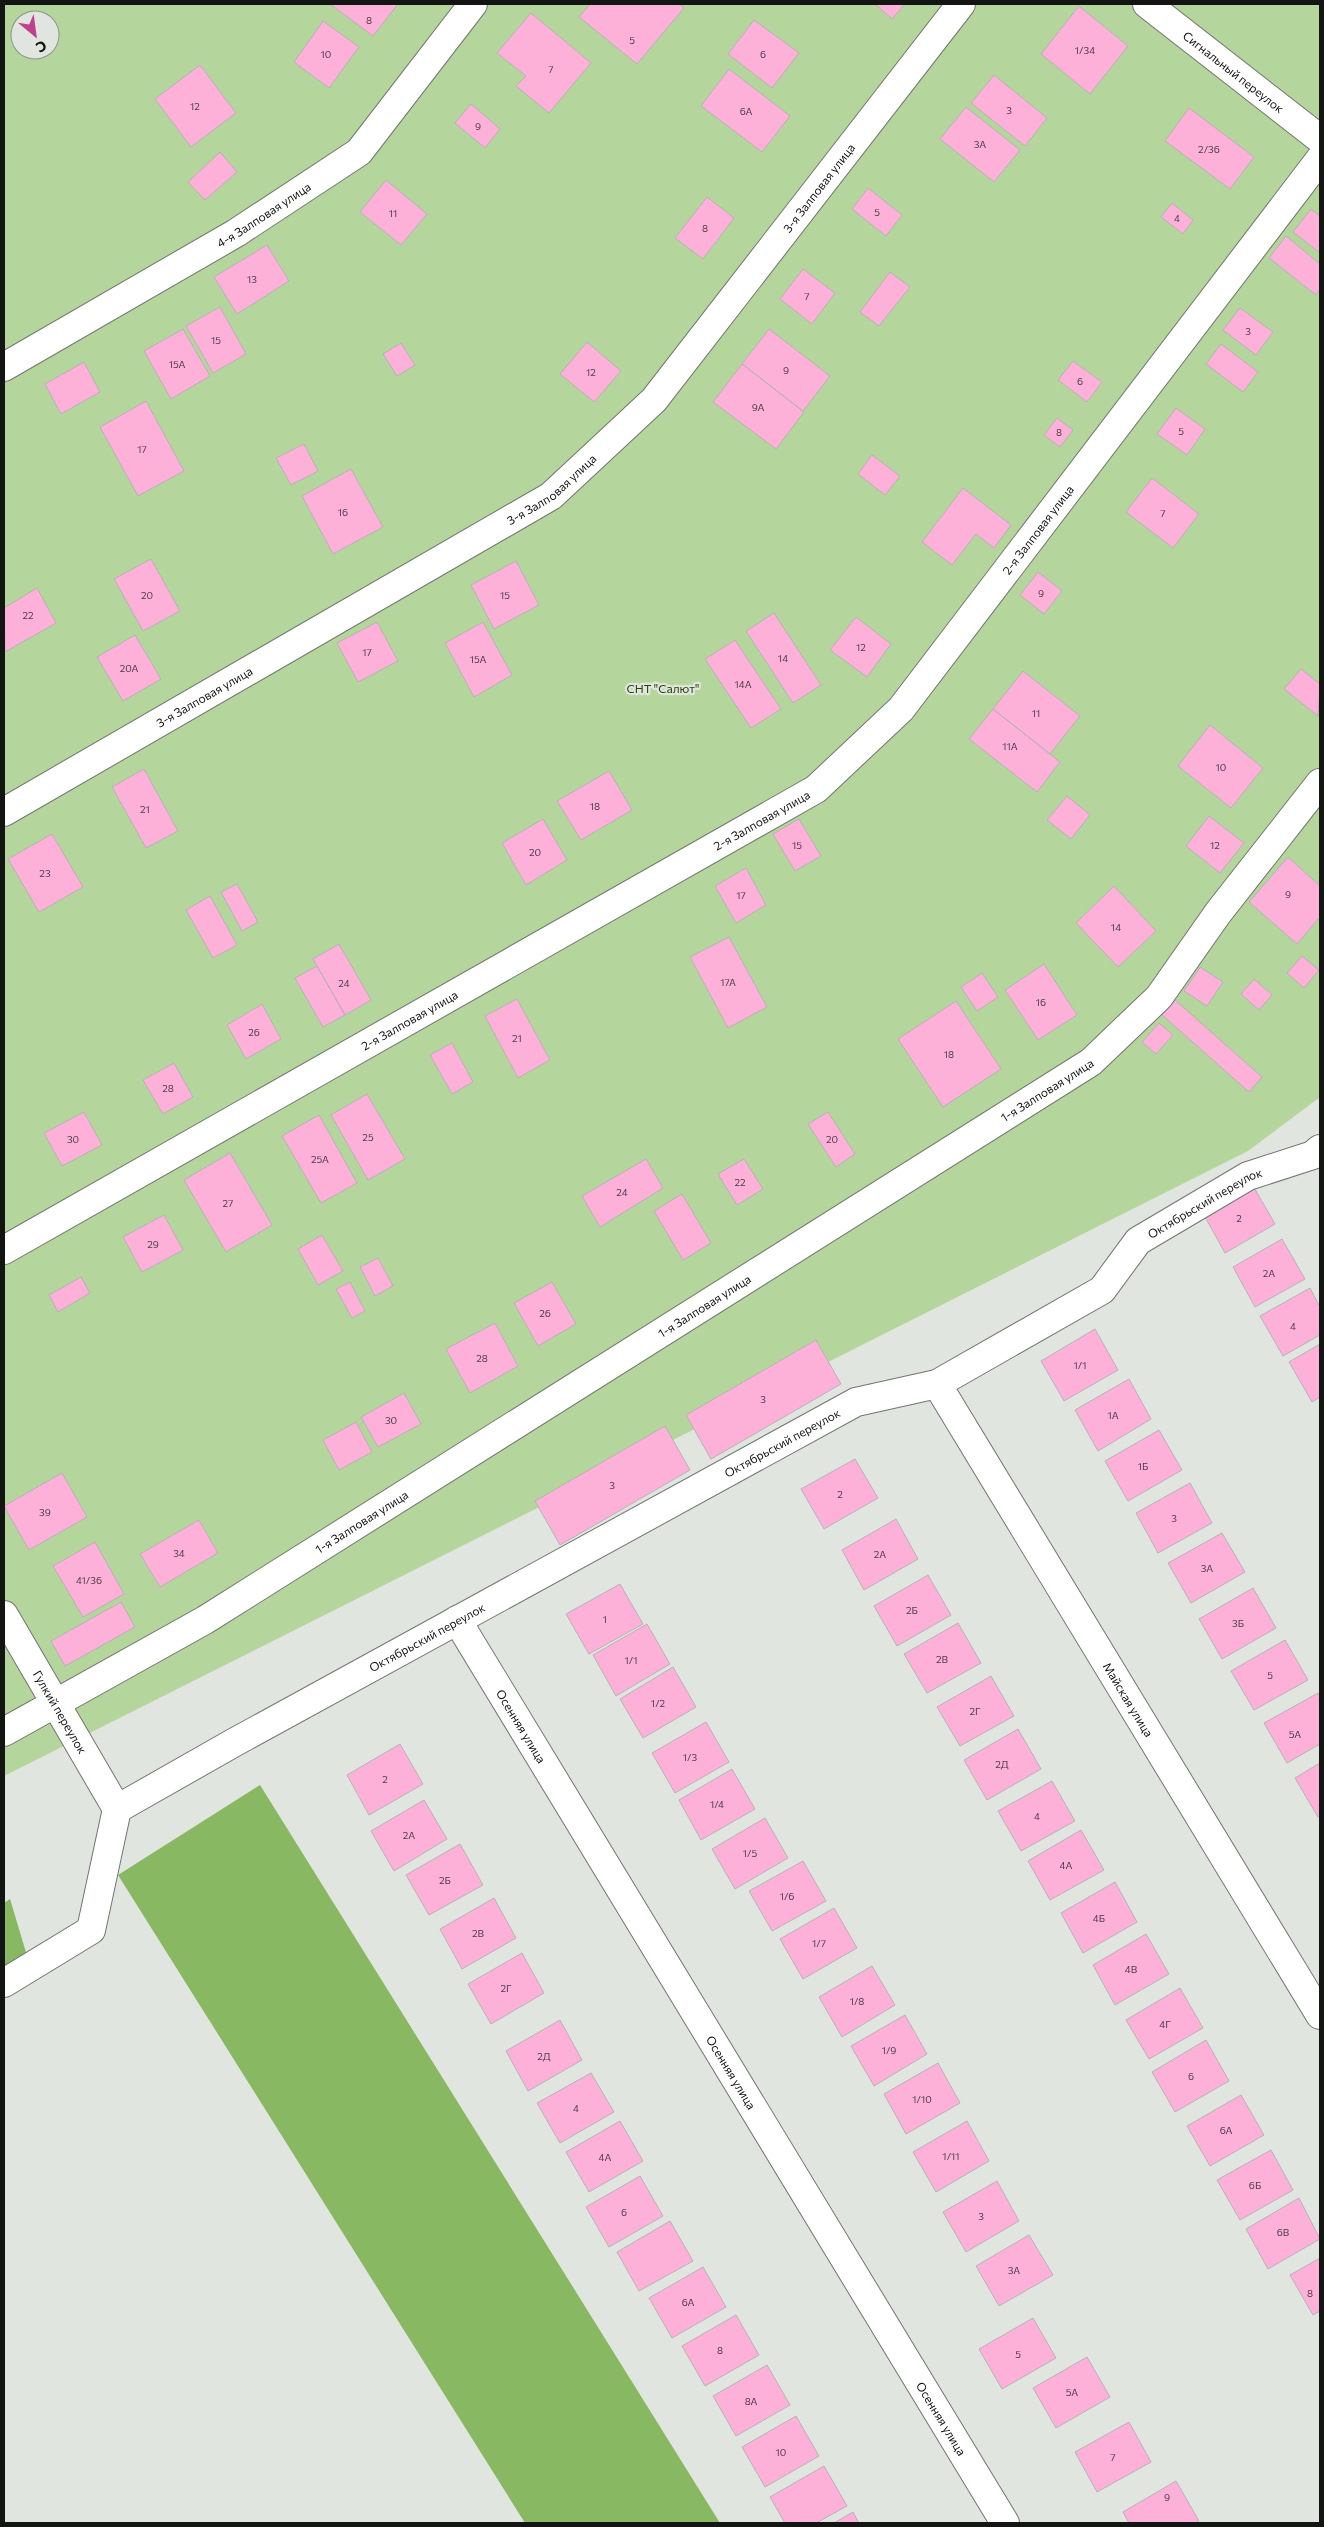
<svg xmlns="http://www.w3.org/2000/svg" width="1324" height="2527" viewBox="0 0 1324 2527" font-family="Commissioner,sans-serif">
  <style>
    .green { fill: #b4d59c; fill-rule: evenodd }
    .forest { fill: #88b861 }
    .building { fill: #fdb1d9; stroke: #b8b1b4 }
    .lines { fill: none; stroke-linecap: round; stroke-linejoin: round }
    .minor-casing { stroke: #72766f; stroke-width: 30 }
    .minor { stroke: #fff; stroke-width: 28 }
    .labels { text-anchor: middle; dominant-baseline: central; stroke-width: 4.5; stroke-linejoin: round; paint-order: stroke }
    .number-label { font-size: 10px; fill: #4e3c44 }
    .street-label { font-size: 12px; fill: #131512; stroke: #e1e5df }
    .park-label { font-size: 12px; fill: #264404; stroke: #e1e5df }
  </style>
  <rect width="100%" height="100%" fill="#e1e5df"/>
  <path class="green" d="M 4,4 L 1320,4 L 1320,1097 L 1248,1151 L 4,1776 ZM 20,20 L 50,20 L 50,50 L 20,50 Z"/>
  <path class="forest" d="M 260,1785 L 720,2523 L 525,2523 L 118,1875 Z
    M 10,1899 L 28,1959 L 4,1973 L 4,1903 Z"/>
  <path class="building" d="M 330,4 L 398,4 L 373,36 Z
    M 590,4 L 679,4 L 684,8 L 637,64 L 579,17 Z
    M 875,4 L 905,4 L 892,19 Z
    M 1079,6 L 1128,46 L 1090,94 L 1041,54 Z
    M 531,13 L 591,63 L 549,113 L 516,86 L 526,76 L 497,53 Z
    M 754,20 L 799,53 L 772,88 L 728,54 Z
    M 323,21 L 359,47 L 329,88 L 294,62 Z
    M 200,65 L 236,113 L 191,147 L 155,99 Z
    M 729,69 L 790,116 L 762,152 L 701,106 Z
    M 994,75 L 1047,118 L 1025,146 L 971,103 Z
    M 471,104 L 500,129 L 485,148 L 455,123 Z
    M 966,107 L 1020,150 L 994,182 L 940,139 Z
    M 1189,108 L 1254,157 L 1230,189 L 1165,141 Z
    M 220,152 L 237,172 L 205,200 L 188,182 Z
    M 386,180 L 427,214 L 401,245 L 360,212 Z
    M 868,188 L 902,215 L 886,236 L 852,209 Z
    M 707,197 L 734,218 L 703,259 L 675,238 Z
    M 1172,203 L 1193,220 L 1183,234 L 1161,217 Z
    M 1311,209 L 1320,216 L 1320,253 L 1293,232 Z
    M 1286,236 L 1320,264 L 1320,290 L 1316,295 L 1269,258 Z
    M 267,245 L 289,281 L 237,314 L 214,277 Z
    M 803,269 L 835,293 L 812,324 L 780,299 Z
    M 890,272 L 910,287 L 879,326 L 860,312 Z
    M 220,307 L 246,354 L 213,373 L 186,326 Z
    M 1240,308 L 1273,332 L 1256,355 L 1223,330 Z
    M 183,329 L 210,376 L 171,399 L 144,351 Z
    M 769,329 L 830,376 L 803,411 L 742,364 Z
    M 587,342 L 621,371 L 594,402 L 560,374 Z
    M 401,343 L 415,365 L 397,376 L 383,354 Z
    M 1221,344 L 1258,372 L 1243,392 L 1206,364 Z
    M 1073,361 L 1102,382 L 1087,402 L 1058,380 Z
    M 84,362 L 100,392 L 61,414 L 45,384 Z
    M 742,364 L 804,412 L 776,449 L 713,402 Z
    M 146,401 L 184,471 L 138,496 L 100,427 Z
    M 1176,408 L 1205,429 L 1187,455 L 1157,434 Z
    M 1057,418 L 1073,430 L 1060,447 L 1044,435 Z
    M 304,444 L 318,471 L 291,485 L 276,458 Z
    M 872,455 L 900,476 L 885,495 L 858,474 Z
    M 351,469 L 383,527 L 333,554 L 302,496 Z
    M 1152,478 L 1199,514 L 1173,548 L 1126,512 Z
    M 963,488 L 1011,525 L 994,548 L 976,534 L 952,565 L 922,542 Z
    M 151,559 L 180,611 L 143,631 L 114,579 Z
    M 516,561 L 539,605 L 494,629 L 471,585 Z
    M 1038,572 L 1062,591 L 1044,614 L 1020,595 Z
    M 37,588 L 56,623 L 5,652 L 4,608 Z
    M 774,613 L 821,685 L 793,703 L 746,631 Z
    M 856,617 L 891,644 L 867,677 L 830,650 Z
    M 377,622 L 398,661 L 358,682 L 337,643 Z
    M 483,622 L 512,675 L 474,697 L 445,643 Z
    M 135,635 L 161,679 L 123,701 L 97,657 Z
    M 735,640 L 781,709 L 751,728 L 705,659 Z
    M 1301,669 L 1320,684 L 1318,716 L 1284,689 Z
    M 1023,671 L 1080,716 L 1050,754 L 993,709 Z
    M 993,709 L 1060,762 L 1037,792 L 969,739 Z
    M 1210,725 L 1263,768 L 1231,808 L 1178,766 Z
    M 144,769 L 178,831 L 146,848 L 112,787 Z
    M 609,771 L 632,810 L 581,840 L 557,801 Z
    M 1067,796 L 1090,815 L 1071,839 L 1047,820 Z
    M 1209,816 L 1244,843 L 1220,873 L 1186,846 Z
    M 543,819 L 567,860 L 526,885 L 502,843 Z
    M 799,819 L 821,856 L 795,871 L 773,834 Z
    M 52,834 L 83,887 L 39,912 L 8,859 Z
    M 1288,857 L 1320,886 L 1320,917 L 1297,944 L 1249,902 Z
    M 746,868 L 766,905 L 736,923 L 715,886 Z
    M 237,884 L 258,922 L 242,931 L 221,892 Z
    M 1114,886 L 1156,931 L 1118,967 L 1076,923 Z
    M 210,896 L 237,945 L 213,958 L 186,910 Z
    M 729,937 L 767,1007 L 728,1028 L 690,957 Z
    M 339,944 L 371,1000 L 345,1015 L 313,959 Z
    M 1302,956 L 1319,970 L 1304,988 L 1287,973 Z
    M 1044,964 L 1077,1015 L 1038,1040 L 1005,990 Z
    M 317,966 L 345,1015 L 323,1027 L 295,978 Z
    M 1200,967 L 1223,982 L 1207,1006 L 1184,991 Z
    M 982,973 L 998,997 L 977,1011 L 961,987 Z
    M 1254,979 L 1272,995 L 1259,1010 L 1241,994 Z
    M 517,999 L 550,1060 L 518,1078 L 485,1016 Z
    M 1175,1000 L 1262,1077 L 1249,1092 L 1162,1015 Z
    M 956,1001 L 1001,1069 L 943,1107 L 898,1039 Z
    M 262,1004 L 281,1039 L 246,1059 L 227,1025 Z
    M 1159,1023 L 1173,1035 L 1156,1054 L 1142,1042 Z
    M 452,1043 L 473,1082 L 452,1094 L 430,1055 Z
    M 174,1063 L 193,1097 L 163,1114 L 143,1080 Z
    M 367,1094 L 405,1159 L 368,1180 L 331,1115 Z
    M 84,1112 L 102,1145 L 62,1166 L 44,1133 Z
    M 828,1112 L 855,1154 L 836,1167 L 808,1124 Z
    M 319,1115 L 357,1183 L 321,1203 L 282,1136 Z
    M 230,1153 L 272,1225 L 226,1252 L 184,1180 Z
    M 646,1159 L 663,1188 L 600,1227 L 582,1196 Z
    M 744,1159 L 763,1189 L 737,1205 L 718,1174 Z
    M 1252,1184 L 1275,1224 L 1225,1253 L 1203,1213 Z
    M 682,1194 L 711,1243 L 683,1260 L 654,1211 Z
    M 164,1215 L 183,1250 L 142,1272 L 123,1237 Z
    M 322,1235 L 343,1271 L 318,1285 L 298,1249 Z
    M 1282,1239 L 1305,1279 L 1255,1307 L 1233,1267 Z
    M 378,1258 L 393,1286 L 375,1296 L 360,1267 Z
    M 81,1277 L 90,1293 L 58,1312 L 49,1295 Z
    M 350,1282 L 365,1311 L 352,1318 L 336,1289 Z
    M 552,1282 L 576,1324 L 538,1346 L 514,1303 Z
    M 1310,1288 L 1320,1307 L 1320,1335 L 1283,1356 L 1260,1316 Z
    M 495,1323 L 518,1366 L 470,1393 L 446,1349 Z
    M 1095,1329 L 1118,1370 L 1064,1401 L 1041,1361 Z
    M 816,1340 L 841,1384 L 711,1459 L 686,1415 Z
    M 1320,1344 L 1320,1397 L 1312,1402 L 1289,1362 Z
    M 1129,1379 L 1151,1419 L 1098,1451 L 1075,1410 Z
    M 404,1393 L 421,1424 L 378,1447 L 361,1417 Z
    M 356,1422 L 372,1452 L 339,1470 L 323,1440 Z
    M 665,1426 L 690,1470 L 560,1545 L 535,1501 Z
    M 1159,1430 L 1182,1470 L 1128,1501 L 1105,1461 Z
    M 855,1459 L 878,1498 L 824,1529 L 801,1489 Z
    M 62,1473 L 87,1517 L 29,1550 L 4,1506 Z
    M 1190,1483 L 1212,1523 L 1158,1553 L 1136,1513 Z
    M 896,1519 L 918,1559 L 864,1590 L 842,1550 Z
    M 199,1520 L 218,1553 L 160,1587 L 140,1554 Z
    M 1222,1533 L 1245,1572 L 1191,1603 L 1168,1563 Z
    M 95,1542 L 124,1594 L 83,1617 L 53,1566 Z
    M 928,1575 L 951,1615 L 897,1646 L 874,1606 Z
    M 620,1584 L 643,1624 L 589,1654 L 566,1614 Z
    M 1253,1588 L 1276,1628 L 1222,1659 L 1199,1619 Z
    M 121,1602 L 135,1627 L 65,1666 L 51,1641 Z
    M 958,1623 L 981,1663 L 927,1693 L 904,1654 Z
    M 647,1624 L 670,1664 L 616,1696 L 593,1655 Z
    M 1285,1640 L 1308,1680 L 1254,1710 L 1231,1671 Z
    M 673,1667 L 696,1707 L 643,1738 L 620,1699 Z
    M 991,1676 L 1014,1716 L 960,1746 L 937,1707 Z
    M 1318,1693 L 1320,1697 L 1320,1744 L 1287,1763 L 1264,1723 Z
    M 706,1722 L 729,1762 L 675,1793 L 652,1753 Z
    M 1018,1729 L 1041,1769 L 987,1800 L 964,1760 Z
    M 400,1744 L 423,1784 L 369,1815 L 347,1775 Z
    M 1320,1763 L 1320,1816 L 1318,1817 L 1295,1778 Z
    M 732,1769 L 755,1809 L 701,1840 L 679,1800 Z
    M 1052,1781 L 1075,1821 L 1021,1851 L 998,1811 Z
    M 424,1800 L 447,1839 L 394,1871 L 371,1831 Z
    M 765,1818 L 788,1858 L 735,1889 L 712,1849 Z
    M 1081,1830 L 1104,1870 L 1050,1900 L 1028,1861 Z
    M 460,1844 L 483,1885 L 429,1915 L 406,1875 Z
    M 803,1861 L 826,1901 L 772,1931 L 749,1891 Z
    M 1115,1882 L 1137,1922 L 1083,1953 L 1061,1913 Z
    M 494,1898 L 516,1938 L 462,1969 L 440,1929 Z
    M 834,1908 L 857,1948 L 803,1979 L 780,1939 Z
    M 1146,1934 L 1169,1974 L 1115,2005 L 1093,1965 Z
    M 522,1953 L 544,1993 L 491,2024 L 468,1984 Z
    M 872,1966 L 895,2005 L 842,2037 L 819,1997 Z
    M 1180,1988 L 1203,2028 L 1149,2059 L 1126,2020 Z
    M 905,2015 L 927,2054 L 874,2086 L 851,2046 Z
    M 560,2020 L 582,2060 L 528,2091 L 506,2051 Z
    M 1206,2040 L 1229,2081 L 1175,2112 L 1152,2072 Z
    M 938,2063 L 960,2103 L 906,2134 L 884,2094 Z
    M 591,2073 L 614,2112 L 560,2143 L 537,2103 Z
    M 1241,2095 L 1264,2135 L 1210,2166 L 1187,2126 Z
    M 620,2121 L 643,2161 L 589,2192 L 566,2152 Z
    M 967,2121 L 989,2161 L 936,2192 L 913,2152 Z
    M 1271,2150 L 1293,2190 L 1240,2220 L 1217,2180 Z
    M 640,2176 L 663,2216 L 609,2247 L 586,2207 Z
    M 997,2181 L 1019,2221 L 966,2252 L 943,2212 Z
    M 1299,2198 L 1320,2239 L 1268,2269 L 1246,2229 Z
    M 670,2221 L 693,2261 L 639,2291 L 617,2252 Z
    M 1029,2235 L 1053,2275 L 999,2306 L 976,2266 Z
    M 1320,2258 L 1320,2311 L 1313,2315 L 1290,2275 Z
    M 703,2267 L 726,2307 L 672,2338 L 649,2298 Z
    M 736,2315 L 759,2355 L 705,2386 L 682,2346 Z
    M 1033,2318 L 1056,2358 L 1002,2389 L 979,2349 Z
    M 1087,2357 L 1110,2397 L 1056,2428 L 1033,2388 Z
    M 767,2365 L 790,2405 L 736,2436 L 713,2396 Z
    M 796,2416 L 819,2456 L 765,2487 L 742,2447 Z
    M 1129,2422 L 1151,2462 L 1097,2492 L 1075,2452 Z
    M 824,2466 L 847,2506 L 816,2523 L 785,2523 L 770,2497 Z
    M 1176,2481 L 1199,2521 L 1195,2523 L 1129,2523 L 1123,2512 Z
    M 853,2512 L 859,2523 L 834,2523 Z"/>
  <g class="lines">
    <g class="minor-casing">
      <g id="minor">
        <path id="s1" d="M 1147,4 L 1320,139"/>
        <path id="s2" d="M 4,367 L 236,233 L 359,152 L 473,4"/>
        <path id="s3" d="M 4,812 L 551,496 L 654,400 L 961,4"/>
        <path id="s4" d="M 4,1250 L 816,789 L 901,709 L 1320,159"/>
        <path id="s5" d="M 937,1384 L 1320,2015"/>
        <path id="s6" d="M 4,1615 L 117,1809"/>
        <path id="s7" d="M 457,1620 L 1005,2523"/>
        <path id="s8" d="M 4,1732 L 205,1620 L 1091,1062 L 1159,997 L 1218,913 L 1320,783"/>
        <path id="s9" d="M 4,1983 L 91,1930 L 117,1809 L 235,1742 L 856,1402 L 937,1384 L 1102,1290 L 1138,1241 L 1248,1176 L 1313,1155 L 1320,1149"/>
      </g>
    </g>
    <use href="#minor" class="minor"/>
  </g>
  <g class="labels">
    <g class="number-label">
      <text x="369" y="20">8</text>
      <text x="632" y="40">5</text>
      <text x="1085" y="50">1/34</text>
      <text x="326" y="54">10</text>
      <text x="763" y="54">6</text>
      <text x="551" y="69">7</text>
      <text x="195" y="106">12</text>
      <text x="1009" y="110">3</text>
      <text x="746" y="111">6А</text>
      <text x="478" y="126">9</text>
      <text x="980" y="144">3А</text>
      <text x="1209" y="149">2/36</text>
      <text x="877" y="212">5</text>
      <text x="393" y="213">11</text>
      <text x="1177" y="218">4</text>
      <text x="705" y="228">8</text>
      <text x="252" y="279">13</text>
      <text x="807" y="296">7</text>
      <text x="1248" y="331">3</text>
      <text x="216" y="340">15</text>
      <text x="177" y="364">15А</text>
      <text x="786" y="370">9</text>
      <text x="591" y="372">12</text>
      <text x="1080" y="381">6</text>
      <text x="758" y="407">9А</text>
      <text x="1181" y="431">5</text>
      <text x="1059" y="432">8</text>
      <text x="142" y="449">17</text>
      <text x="343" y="512">16</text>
      <text x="1163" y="513">7</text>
      <text x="1041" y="593">9</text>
      <text x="147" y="595">20</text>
      <text x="505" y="595">15</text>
      <text x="28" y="615">22</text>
      <text x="861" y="647">12</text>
      <text x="367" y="652">17</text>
      <text x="783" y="658">14</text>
      <text x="478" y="659">15А</text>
      <text x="129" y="668">20А</text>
      <text x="743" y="684">14А</text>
      <text x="1036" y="713">11</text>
      <text x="1010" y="746">11А</text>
      <text x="1221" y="767">10</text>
      <text x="595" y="806">18</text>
      <text x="145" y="809">21</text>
      <text x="797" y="845">15</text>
      <text x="1215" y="845">12</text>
      <text x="535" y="852">20</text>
      <text x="45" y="873">23</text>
      <text x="1288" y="894">9</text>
      <text x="741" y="895">17</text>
      <text x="1116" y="927">14</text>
      <text x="728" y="982">17А</text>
      <text x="344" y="983">24</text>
      <text x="1041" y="1002">16</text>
      <text x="254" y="1032">26</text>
      <text x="517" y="1038">21</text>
      <text x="949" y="1054">18</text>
      <text x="168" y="1088">28</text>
      <text x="368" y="1137">25</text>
      <text x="73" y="1139">30</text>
      <text x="832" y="1139">20</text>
      <text x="320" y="1159">25А</text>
      <text x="740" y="1182">22</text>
      <text x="622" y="1192">24</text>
      <text x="228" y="1203">27</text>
      <text x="1239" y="1218">2</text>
      <text x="153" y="1244">29</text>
      <text x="1269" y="1273">2А</text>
      <text x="545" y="1313">26</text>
      <text x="1293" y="1326">4</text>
      <text x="482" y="1358">28</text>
      <text x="1080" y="1365">1/1</text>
      <text x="763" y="1399">3</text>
      <text x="1113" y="1415">1А</text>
      <text x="391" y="1420">30</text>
      <text x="1143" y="1466">1Б</text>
      <text x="612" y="1485">3</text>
      <text x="840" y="1494">2</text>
      <text x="45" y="1512">39</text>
      <text x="1174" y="1518">3</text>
      <text x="179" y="1553">34</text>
      <text x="880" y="1554">2А</text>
      <text x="1207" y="1568">3А</text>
      <text x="89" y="1580">41/36</text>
      <text x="912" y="1610">2Б</text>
      <text x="605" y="1619">1</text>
      <text x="1238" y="1623">3Б</text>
      <text x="942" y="1659">2В</text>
      <text x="631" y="1660">1/1</text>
      <text x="1270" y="1675">5</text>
      <text x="658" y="1703">1/2</text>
      <text x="975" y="1711">2Г</text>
      <text x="1295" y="1734">5А</text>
      <text x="690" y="1757">1/3</text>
      <text x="1002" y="1764">2Д</text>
      <text x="385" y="1779">2</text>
      <text x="717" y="1804">1/4</text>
      <text x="1037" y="1816">4</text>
      <text x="409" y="1835">2А</text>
      <text x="750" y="1853">1/5</text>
      <text x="1066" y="1865">4А</text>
      <text x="445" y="1880">2Б</text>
      <text x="787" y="1896">1/6</text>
      <text x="1099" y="1918">4Б</text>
      <text x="478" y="1933">2В</text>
      <text x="819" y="1943">1/7</text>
      <text x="1131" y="1969">4В</text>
      <text x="506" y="1988">2Г</text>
      <text x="857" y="2001">1/8</text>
      <text x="1165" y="2024">4Г</text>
      <text x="889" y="2050">1/9</text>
      <text x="544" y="2056">2Д</text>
      <text x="1191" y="2076">6</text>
      <text x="922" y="2099">1/10</text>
      <text x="576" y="2108">4</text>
      <text x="1226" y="2130">6А</text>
      <text x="951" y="2156">1/11</text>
      <text x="605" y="2157">4А</text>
      <text x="1255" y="2185">6Б</text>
      <text x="624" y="2212">6</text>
      <text x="981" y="2216">3</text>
      <text x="1283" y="2232">6В</text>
      <text x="1014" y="2270">3А</text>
      <text x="1310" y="2293">8</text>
      <text x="688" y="2302">6А</text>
      <text x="720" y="2350">8</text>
      <text x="1018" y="2354">5</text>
      <text x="1072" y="2392">5А</text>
      <text x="751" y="2401">8А</text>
      <text x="781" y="2452">10</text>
      <text x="1113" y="2457">7</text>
      <text x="1167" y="2497">9</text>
    </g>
    <g class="street-label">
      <text stroke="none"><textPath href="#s1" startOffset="110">Сигнальный переулок</textPath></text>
      <text stroke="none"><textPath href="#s3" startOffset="1041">3-я Залповая улица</textPath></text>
      <text stroke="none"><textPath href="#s2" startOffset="301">4-я Залповая улица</textPath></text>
      <text stroke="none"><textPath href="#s3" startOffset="636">3-я Залповая улица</textPath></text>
      <text stroke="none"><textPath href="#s4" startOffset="1276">2-я Залповая улица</textPath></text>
      <text stroke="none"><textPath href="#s3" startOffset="231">3-я Залповая улица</textPath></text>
      <text stroke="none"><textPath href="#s4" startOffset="871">2-я Залповая улица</textPath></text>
      <text stroke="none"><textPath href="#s4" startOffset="466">2-я Залповая улица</textPath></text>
      <text stroke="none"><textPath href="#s8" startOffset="1225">1-я Залповая улица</textPath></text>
      <text stroke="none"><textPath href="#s9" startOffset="1480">Октябрьский переулок</textPath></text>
      <text stroke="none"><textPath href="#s8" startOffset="820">1-я Залповая улица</textPath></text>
      <text stroke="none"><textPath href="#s9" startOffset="985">Октябрьский переулок</textPath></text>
      <text stroke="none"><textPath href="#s8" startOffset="415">1-я Залповая улица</textPath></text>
      <text stroke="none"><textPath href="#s9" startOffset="580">Октябрьский переулок</textPath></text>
      <text stroke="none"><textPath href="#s5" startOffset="369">Майская улица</textPath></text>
      <text stroke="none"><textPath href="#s6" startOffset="112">Гулкий переулок</textPath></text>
      <text stroke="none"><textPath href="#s7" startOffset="124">Осенняя улица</textPath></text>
      <text stroke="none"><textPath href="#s7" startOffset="529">Осенняя улица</textPath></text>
      <text stroke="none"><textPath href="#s7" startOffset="934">Осенняя улица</textPath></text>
    </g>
    <g class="park-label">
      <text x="663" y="688">СНТ "Салют"</text>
    </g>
  </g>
  <rect width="1324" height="2527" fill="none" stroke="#131512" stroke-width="10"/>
  <g transform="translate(35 35) rotate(151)"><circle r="24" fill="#e1e5df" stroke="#8f928d"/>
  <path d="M0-4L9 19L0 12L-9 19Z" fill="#bf418e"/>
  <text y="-8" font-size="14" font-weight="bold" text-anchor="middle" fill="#131512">С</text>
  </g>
</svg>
